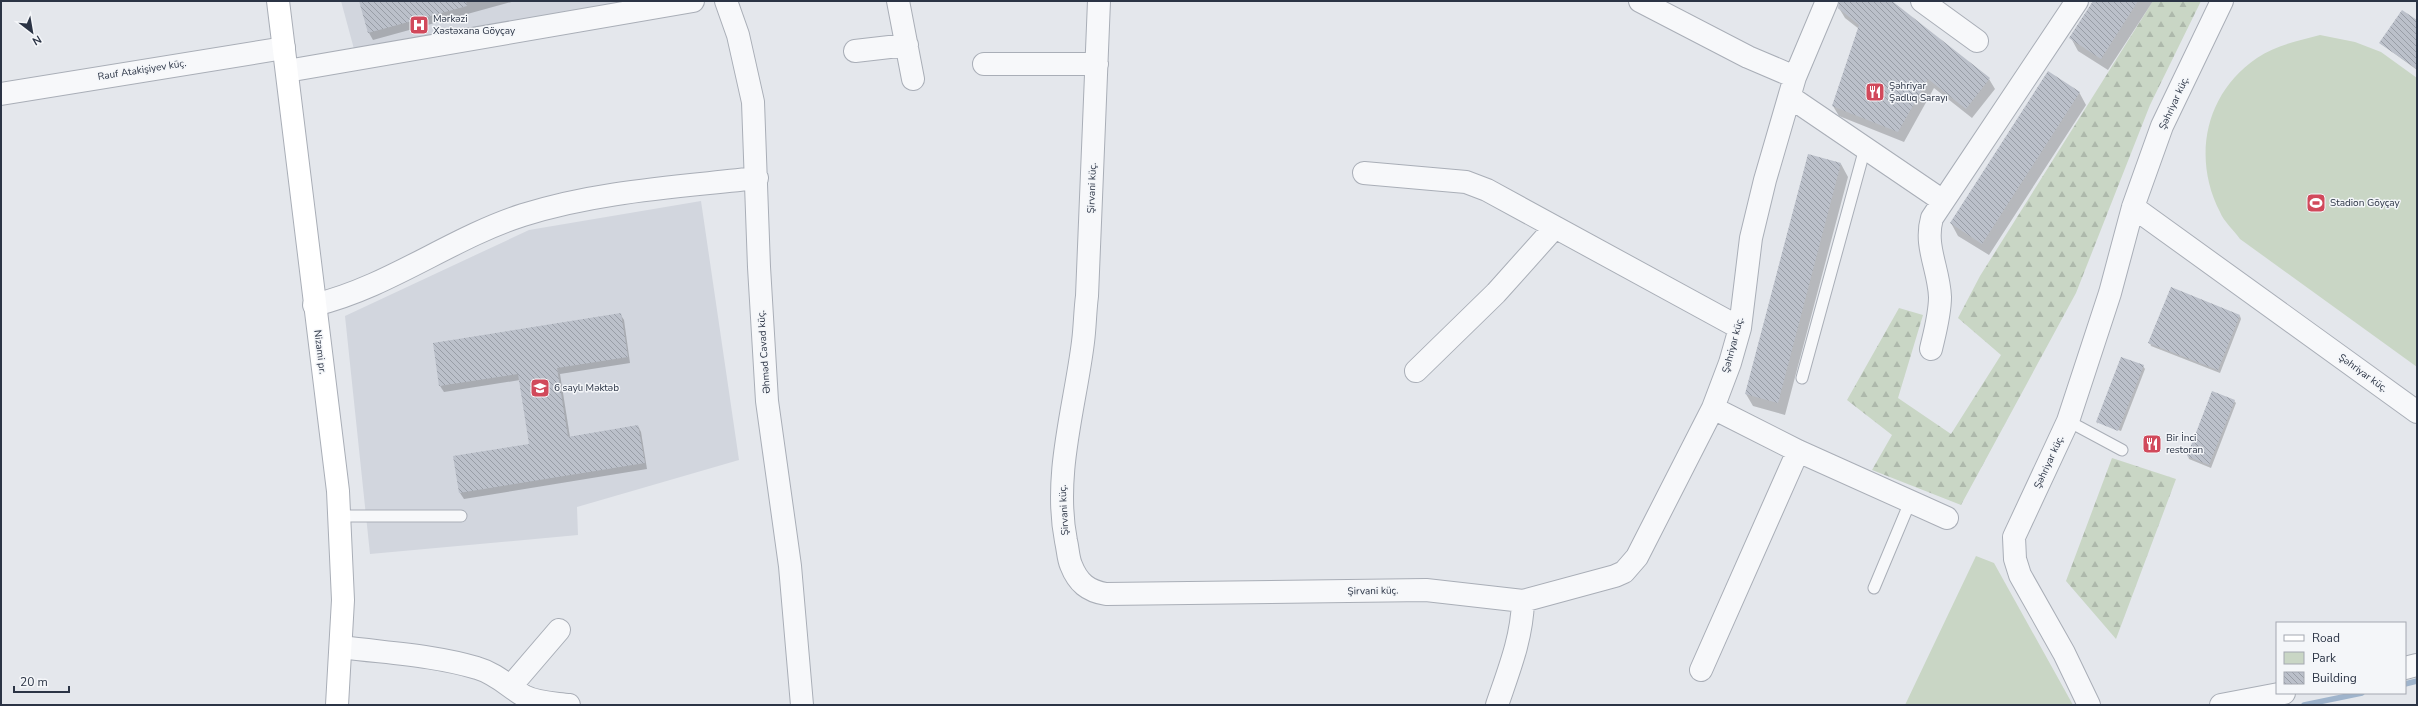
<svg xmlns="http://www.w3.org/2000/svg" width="2418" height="706" viewBox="0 0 2418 706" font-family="'Nunito Sans',sans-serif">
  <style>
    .built { fill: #d2d6de }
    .green { fill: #c9d6c5 }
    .forest { fill: url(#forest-firs) }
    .shadow { fill: #0003 }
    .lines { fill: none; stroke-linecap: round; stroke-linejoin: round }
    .stream { stroke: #9fb4cc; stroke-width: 5.5 }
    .building { fill: url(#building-back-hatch) }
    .lane-casing { stroke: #a9aeb7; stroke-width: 13 }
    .street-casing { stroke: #a9aeb7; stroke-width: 24 }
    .secondary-casing { stroke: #a9aeb7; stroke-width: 24 }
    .lane { stroke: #f7f8fa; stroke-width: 11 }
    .street { stroke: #f7f8fa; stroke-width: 22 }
    .secondary { stroke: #fff; stroke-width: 22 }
    .labels { text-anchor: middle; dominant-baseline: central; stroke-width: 3; stroke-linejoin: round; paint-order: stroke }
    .poi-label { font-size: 10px; fill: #2b3445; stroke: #f4f6f9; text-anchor: start }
    .street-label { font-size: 10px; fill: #2b3445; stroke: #f4f6f9 }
  </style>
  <defs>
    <pattern id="forest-firs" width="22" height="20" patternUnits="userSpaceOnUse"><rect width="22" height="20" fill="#c9d6c5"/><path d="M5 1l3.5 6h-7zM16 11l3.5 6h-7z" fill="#adb8ab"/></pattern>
    <pattern id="building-back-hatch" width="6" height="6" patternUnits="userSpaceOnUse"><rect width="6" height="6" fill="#bbc0ca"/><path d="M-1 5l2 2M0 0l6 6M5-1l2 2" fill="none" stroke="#989da6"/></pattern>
  </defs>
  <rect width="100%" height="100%" fill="#e4e7ec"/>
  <path class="built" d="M 341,1 L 628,1 L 354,49 Z
    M 701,201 L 739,460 L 577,507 L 578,535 L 370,554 L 345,316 L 529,230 Z"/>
  <path class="green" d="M 2320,35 L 2355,42 L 2381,52 L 2417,78 L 2417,367 L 2240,239 C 2234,230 2224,222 2220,212 C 2192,158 2205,93 2257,58 C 2276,45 2298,41 2320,35 Z
    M 1976,556 L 1994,563 L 2073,705 L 1905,705 Z"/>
  <path class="forest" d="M 2153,1 L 2201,1 L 2150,105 L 2076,293 L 1961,505 L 1872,470 L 1892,435 L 1847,400 L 1899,308 L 1923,315 L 1898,398 L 1951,434 L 2001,355 L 1958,318 L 1980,276 Z
    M 2112,458 L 2176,479 L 2116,639 L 2066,581 Z"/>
  <path class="shadow" d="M 360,1 L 515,1 L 373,40 L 369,33 Z
    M 1844,1 L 1891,1 L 1989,79 L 1995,89 L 1972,118 L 1934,88 L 1904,142 L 1839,116 L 1833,106 L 1859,29 L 1845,18 L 1839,8 Z
    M 2095,1 L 2153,1 L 2108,70 L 2078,51 L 2071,38 Z
    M 2417,22 L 2417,70 L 2380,43 Z
    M 2079,92 L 2086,105 L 1989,255 L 1958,236 L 1951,223 Z
    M 1809,156 L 1841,164 L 1848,177 L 1785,415 L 1753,406 L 1746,394 Z
    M 620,314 L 624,320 L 630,363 L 560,374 L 570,437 L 638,426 L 641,432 L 647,469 L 464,499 L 460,493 L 530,445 L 520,380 L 444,392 L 440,386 Z
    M 2240,316 L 2241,319 L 2220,373 L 2151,346 L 2150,343 Z
    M 2143,366 L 2145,369 L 2121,431 L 2098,422 L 2098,424 L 2097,422 Z
    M 2213,392 L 2234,401 L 2236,403 L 2211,468 L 2189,459 L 2188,456 Z"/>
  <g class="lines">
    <path class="stream" d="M 2405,684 L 2417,681
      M 2304,705 L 2362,693"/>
  </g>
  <path class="building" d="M 359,1 L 466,1 L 467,6 L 368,33 Z
    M 1839,1 L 1892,1 L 1990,78 L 1966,109 L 1928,79 L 1898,132 L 1832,106 L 1859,25 L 1838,8 Z
    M 2093,1 L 2138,1 L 2101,59 L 2069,38 Z
    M 2402,10 L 2417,20 L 2417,69 L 2379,43 Z
    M 2048,71 L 2080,92 L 1982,244 L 1950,223 Z
    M 1808,154 L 1841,163 L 1778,403 L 1745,394 Z
    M 2171,287 L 2240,315 L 2218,370 L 2148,343 Z
    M 621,313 L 628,357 L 557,368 L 568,437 L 638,425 L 645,463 L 459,493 L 453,456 L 529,444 L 518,374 L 439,386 L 433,343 Z
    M 2121,357 L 2144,365 L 2118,431 L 2096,422 Z
    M 2212,391 L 2235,400 L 2209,465 L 2187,456 Z"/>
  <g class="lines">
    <g class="lane-casing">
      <path id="lane" d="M 1802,378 L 1865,148
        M 2068,421 L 2122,450
        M 339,516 L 461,516
        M 1874,588 L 1910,502"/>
    </g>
    <g class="street-casing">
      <path id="street" d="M 726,1 L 738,35 L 753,102 L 759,267 L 767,401 L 790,566 L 802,705
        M 898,1 L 913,79
        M 1099,1 L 1087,296 C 1085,311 1085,327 1083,342 C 1075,407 1053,475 1066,541 C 1068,549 1068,558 1071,565 C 1078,583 1088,591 1106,594 L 1426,590 L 1523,601 C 1522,638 1509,670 1497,705
        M 1640,1 L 1748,57 L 1795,77
        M 1922,1 L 1977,41
        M 855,51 L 907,45
        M 984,64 L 1097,64
        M 287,71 L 693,1
        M 1,94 L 284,48
        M 1790,97 L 1943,201
        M 1364,173 L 1466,182 L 1487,190 L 1740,328
        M 2133,207 L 2417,412
        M 314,305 C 389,287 451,238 523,215 C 598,191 679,187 757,178
        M 1931,349 C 1935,332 1940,314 1940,297 C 1939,269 1924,246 1932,218 L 2077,1
        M 1416,371 L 1496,293 L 1555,227
        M 1713,408 L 1798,451 L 1947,518
        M 1523,601 L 1615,576 L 1624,572 L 1637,557 L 1713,408 L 1730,363 L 1740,328 L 1751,238 L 1765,180 L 1795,77 L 1827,1
        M 342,647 C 386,653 434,655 477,668 C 495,673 508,686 524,696 C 537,703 554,703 569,705
        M 2405,668 L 2417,665
        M 1701,670 L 1798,451
        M 511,686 L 559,630
        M 2089,705 L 2064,653 L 2020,575 L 2015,559 L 2014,537 L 2068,421 L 2110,293 L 2133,207 L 2162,126 L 2222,1
        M 2221,705 L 2284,693"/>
    </g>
    <g class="secondary-casing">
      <path id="secondary" d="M 278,1 L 338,491 L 343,600 L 337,705"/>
    </g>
    <use href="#lane" class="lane"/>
    <use href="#street" class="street"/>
    <use href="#secondary" class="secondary"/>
  </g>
  <defs>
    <g id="hospital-square" transform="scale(1)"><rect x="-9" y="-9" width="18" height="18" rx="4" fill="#d1495b" stroke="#f4f6f9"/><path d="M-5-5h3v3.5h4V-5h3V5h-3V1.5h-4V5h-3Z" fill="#fff"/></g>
    <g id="restaurant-square" transform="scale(1)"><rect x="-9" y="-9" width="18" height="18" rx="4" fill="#d1495b" stroke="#f4f6f9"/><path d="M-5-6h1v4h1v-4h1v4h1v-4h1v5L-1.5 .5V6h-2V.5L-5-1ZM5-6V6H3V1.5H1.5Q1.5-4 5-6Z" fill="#fff"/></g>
    <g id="stadium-square" transform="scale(1)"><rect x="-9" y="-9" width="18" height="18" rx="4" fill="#d1495b" stroke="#f4f6f9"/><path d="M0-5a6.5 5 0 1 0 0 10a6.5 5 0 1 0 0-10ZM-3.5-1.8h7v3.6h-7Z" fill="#fff"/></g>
    <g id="school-square" transform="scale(1)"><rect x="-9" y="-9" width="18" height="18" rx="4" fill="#d1495b" stroke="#f4f6f9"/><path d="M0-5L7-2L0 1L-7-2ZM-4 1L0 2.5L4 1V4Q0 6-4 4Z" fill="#fff"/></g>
  </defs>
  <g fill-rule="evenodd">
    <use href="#hospital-square" x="419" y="25"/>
    <use href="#restaurant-square" x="1875" y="92"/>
    <use href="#stadium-square" x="2316" y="203"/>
    <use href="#school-square" x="540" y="388"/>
    <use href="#restaurant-square" x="2152" y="444"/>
  </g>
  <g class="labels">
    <g class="poi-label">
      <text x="433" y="19">Mərkəzi<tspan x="433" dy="12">Xəstəxana Göyçay</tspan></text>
      <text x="1889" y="86">Şəhriyar<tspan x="1889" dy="12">Şadlıq Sarayı</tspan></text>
      <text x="2330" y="203">Stadion Göyçay</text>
      <text x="554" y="388">6 saylı Məktəb</text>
      <text x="2166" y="438">Bir İnci<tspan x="2166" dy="12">restoran</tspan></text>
    </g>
    <g class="street-label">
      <text transform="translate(142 70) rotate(-9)">Rauf Atakişiyev küç.</text>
      <text transform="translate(2174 103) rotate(-65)">Şəhriyar küç.</text>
      <text transform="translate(1092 188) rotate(-88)">Şirvani küç.</text>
      <text transform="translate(1733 345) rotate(-75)">Şəhriyar küç.</text>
      <text transform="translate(320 352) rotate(83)">Nizami pr.</text>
      <text transform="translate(764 352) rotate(-94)">Əhməd Cavad küç.</text>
      <text transform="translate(2363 373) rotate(36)">Şəhriyar küç.</text>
      <text transform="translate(2049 462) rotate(-65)">Şəhriyar küç.</text>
      <text transform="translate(1064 510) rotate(-93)">Şirvani küç.</text>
      <text transform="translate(1373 591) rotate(-1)">Şirvani küç.</text>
    </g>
  </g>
  <rect width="2418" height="706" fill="none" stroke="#2b3445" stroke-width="4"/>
  <rect x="2276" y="622" width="130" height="72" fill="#f4f6f9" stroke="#a4a8b1"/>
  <rect x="2284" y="635" width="20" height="6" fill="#ffffff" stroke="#a4a8b1"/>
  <text x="2312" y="642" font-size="12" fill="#2b3445">Road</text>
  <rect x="2284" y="652" width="20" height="12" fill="#c9d6c5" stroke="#a4a8b1"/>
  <text x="2312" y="662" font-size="12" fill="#2b3445">Park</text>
  <rect x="2284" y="672" width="20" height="12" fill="url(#building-back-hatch)" stroke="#a4a8b1"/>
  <text x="2312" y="682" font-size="12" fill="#2b3445">Building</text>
  <g transform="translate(32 32) rotate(149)" stroke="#f4f6f9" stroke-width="3" paint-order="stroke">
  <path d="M0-3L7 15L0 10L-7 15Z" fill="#2b3445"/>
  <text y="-6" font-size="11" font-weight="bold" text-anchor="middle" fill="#2b3445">N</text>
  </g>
  <path d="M14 686v6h55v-6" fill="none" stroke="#2b3445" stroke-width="2"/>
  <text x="20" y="686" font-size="12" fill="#2b3445" stroke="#f4f6f9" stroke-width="3" paint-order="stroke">20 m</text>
</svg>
